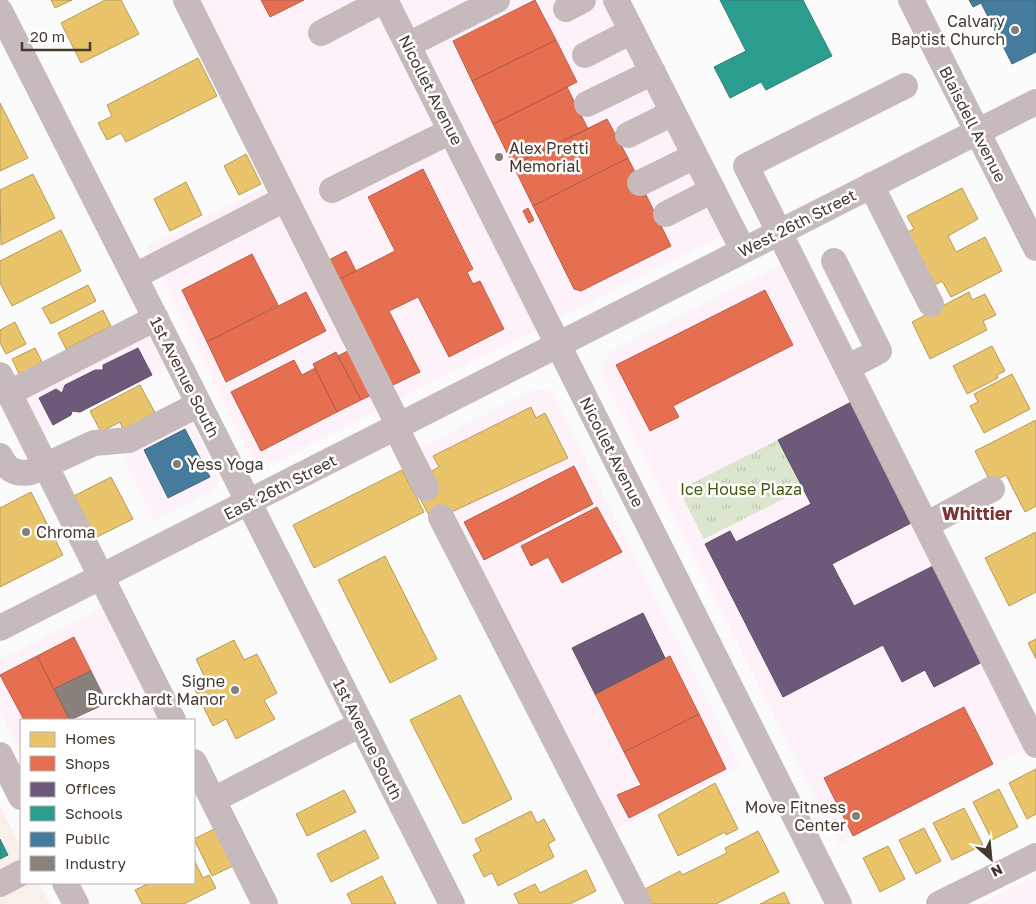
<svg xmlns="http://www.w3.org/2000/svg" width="1036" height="904" viewBox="0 0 1036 904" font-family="'Golos Text',sans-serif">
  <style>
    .commercial { fill: #fdf2fa }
    .built { fill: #f8f0ea }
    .grass { fill: url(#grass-tufts) }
    .homes { fill: #e9c46a; stroke: #b89b59 }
    .shops { fill: #e76f51; stroke: #b65f47 }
    .offices { fill: #6d597a; stroke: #615064 }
    .schools { fill: #2a9d8f; stroke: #327f72 }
    .public { fill: #457b9d; stroke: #45687c }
    .industry { fill: #8a817c; stroke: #756c65 }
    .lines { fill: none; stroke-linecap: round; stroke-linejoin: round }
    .minor { stroke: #c7babc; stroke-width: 26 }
    .poi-dot { fill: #857e77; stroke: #fff; stroke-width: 2 }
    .labels { text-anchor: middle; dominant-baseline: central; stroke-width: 5; stroke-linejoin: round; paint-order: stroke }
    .poi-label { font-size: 16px; fill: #453a30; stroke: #fff; text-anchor: end }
    .street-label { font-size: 16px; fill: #453a30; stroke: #fff }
    .park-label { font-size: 16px; fill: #405b0d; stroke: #fff }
    .neighbourhood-label { font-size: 18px; font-weight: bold; fill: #7c3534; stroke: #fff }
  </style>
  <defs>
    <pattern id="grass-tufts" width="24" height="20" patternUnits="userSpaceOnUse" patternTransform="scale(1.25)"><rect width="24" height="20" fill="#dbe6ce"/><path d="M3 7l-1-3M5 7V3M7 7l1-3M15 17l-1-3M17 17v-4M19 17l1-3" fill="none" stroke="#bdc6b1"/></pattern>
  </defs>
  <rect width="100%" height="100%" fill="#fbfbfb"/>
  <path class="commercial" d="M 190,0 L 610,0 L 729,232 L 269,465 L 260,464 L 249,453 L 147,247 L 280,180 Z
    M 789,261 L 1033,746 L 839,844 L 600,371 L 604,361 L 612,351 Z
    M 140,319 L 166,369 L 33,438 L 6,389 Z
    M 542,389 L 551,392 L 742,767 L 598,838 L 405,455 L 534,390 Z
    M 191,420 L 219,479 L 218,484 L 214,490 L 154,521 L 122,457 Z
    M 114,601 L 159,720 L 21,720 L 21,753 L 0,712 L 0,661 Z
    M 1036,876 L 1036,904 L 980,904 Z"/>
  <path class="built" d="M 0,806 L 21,848 L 21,883 L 39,883 L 50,904 L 0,904 Z"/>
  <path class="grass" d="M 778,440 L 803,489 L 704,539 L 679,490 Z"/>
  <path class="homes" d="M 51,0 L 72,0 L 55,8 Z
    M 105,0 L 121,0 L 139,34 L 81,63 L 61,23 Z
    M 198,58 L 217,96 L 126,142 L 121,133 L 107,140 L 98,123 L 112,116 L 107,105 Z
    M 0,103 L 28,158 L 0,171 Z
    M 246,154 L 261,184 L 239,195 L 224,166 Z
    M 33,174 L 55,218 L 1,245 L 0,190 Z
    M 186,182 L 202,215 L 170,231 L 154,199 Z
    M 962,188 L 978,219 L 948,236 L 956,252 L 985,237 L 1002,271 L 951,297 L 942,281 L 933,286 L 906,233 L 914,229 L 907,216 Z
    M 61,230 L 81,271 L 12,306 L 0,283 L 0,261 Z
    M 88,285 L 96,301 L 51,324 L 42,308 Z
    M 969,292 L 972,300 L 985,294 L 996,315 L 983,321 L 987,330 L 930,359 L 912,322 Z
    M 103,310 L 111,326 L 66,349 L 58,333 Z
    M 15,322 L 26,344 L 6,354 L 0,343 L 0,330 Z
    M 992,346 L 1005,371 L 997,375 L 998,378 L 967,394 L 953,366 Z
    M 35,348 L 44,366 L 21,378 L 12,359 Z
    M 1012,374 L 1030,409 L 984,433 L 970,406 L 978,402 L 974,394 Z
    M 140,385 L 159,420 L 123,429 L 120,422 L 101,432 L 90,411 Z
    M 531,407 L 536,418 L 545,413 L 568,458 L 432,521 L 417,493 L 430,472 L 439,467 L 433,456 Z
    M 1036,420 L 1036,506 L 1025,512 L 1006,475 L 991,483 L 975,451 Z
    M 402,470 L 424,512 L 314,568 L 293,525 Z
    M 111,477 L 133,519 L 91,540 L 70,498 Z
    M 31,492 L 63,555 L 0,587 L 0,508 Z
    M 1036,532 L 1036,592 L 1009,606 L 985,558 Z
    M 385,556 L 437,659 L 390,683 L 338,580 Z
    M 1036,639 L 1036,659 L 1028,643 Z
    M 234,640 L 244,660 L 257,654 L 277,693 L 264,700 L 275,719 L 236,739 L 226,719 L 213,726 L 193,686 L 206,680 L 196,659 Z
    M 460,695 L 512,799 L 463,824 L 410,720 Z
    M 1036,769 L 1036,814 L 1027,819 L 1009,783 Z
    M 715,783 L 738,829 L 726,835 L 725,832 L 678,856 L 658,815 Z
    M 999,789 L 1018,827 L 992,840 L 973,802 Z
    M 344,790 L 356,812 L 307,836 L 296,814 Z
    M 964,808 L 983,845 L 952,860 L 933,823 Z
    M 531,811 L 537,823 L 544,819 L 555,840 L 548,844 L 554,857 L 498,886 L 492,873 L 484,877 L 473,855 L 481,851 L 475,839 Z
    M 924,828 L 941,861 L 916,874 L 899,840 Z
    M 214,829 L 233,866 L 212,876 L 194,839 Z
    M 365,830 L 379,858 L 331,882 L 317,854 Z
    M 758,831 L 779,872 L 716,904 L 652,904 L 645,889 L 680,871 L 682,875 L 727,853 L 725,848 Z
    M 888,846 L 905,879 L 880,892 L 863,858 Z
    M 194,860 L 203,878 L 209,875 L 216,888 L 184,904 L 142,904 L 135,890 L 150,883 L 194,883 Z
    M 586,870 L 596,891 L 570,904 L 519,904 L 514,894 L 535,884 L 540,893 Z
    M 382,876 L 396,904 L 352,904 L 347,894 Z
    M 784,892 L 790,904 L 760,904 Z"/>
  <path class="shops" d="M 261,0 L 304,0 L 270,17 Z
    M 535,0 L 556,40 L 472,81 L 453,41 Z
    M 556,40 L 577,82 L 493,124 L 472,81 Z
    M 567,87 L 588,129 L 513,165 L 493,124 Z
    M 607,119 L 628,158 L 533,206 L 513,165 Z
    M 628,158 L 671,246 L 581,291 L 574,289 L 533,206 Z
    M 423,169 L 473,269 L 467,272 L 473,284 L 480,281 L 504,329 L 449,357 L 418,297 L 389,311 L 420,372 L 387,388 L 334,282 L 395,251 L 368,197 Z
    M 528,208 L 534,220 L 529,223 L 523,211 Z
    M 346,251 L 356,271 L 337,280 L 327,261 Z
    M 252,254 L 278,305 L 207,342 L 182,290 Z
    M 765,290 L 793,345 L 673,406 L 679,417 L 650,431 L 616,365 Z
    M 306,292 L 326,331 L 226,382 L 207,342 Z
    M 355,347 L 378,392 L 361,400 L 338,356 Z
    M 336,352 L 361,400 L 337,412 L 313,364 Z
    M 294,360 L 302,375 L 315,368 L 337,412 L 261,451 L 231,392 Z
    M 574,466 L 593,504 L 484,560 L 464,522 Z
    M 597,507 L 622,552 L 562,583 L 548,557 L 531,566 L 521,546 Z
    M 74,637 L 91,671 L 54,689 L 37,656 Z
    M 37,656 L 70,720 L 24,720 L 0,675 Z
    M 670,656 L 699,714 L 624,752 L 595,694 Z
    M 964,707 L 993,764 L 853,836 L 824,778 Z
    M 699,714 L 726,769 L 629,818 L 617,795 L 641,785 L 624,752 Z"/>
  <path class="offices" d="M 138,348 L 152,375 L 80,412 L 72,411 L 71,415 L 53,425 L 39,398 L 56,389 L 62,393 L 65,385 L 95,370 L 103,370 L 103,365 Z
    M 855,400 L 917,520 L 832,564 L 854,606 L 939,563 L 988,659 L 934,687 L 925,670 L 902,682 L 883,645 L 783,697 L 705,544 L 730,531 L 736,542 L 811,504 L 778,440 Z
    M 643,613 L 665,658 L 595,694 L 572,648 Z"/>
  <path class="schools" d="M 720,0 L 803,0 L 832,56 L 766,90 L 761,82 L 730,98 L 714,67 L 746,51 Z
    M 0,839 L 8,855 L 0,859 Z"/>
  <path class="public" d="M 969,0 L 1036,0 L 1036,52 L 1012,64 L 981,3 L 973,7 Z
    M 185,429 L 210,477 L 168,498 L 144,450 Z"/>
  <path class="industry" d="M 91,671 L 107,703 L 70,720 L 54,689 Z"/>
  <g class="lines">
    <path class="minor" d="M 186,0 L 399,426
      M 385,0 L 839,904
      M 616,0 L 743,250
      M 911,0 L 1036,248
      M 566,9 L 583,0
      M 0,11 L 452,904
      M 321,33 L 384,0
      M 408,45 L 497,0
      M 585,55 L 632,31
      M 905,86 L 746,166 L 1036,745
      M 587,104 L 653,72
      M 628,135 L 673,113
      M 640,183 L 695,156
      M 871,185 L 931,304
      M 332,190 L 451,131
      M 666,214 L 713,190
      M 834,261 L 879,351 L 847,368
      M 135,276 L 285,199
      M 0,375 L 173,720
      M 9,393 L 156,318
      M 396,428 L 426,488
      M 0,456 C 7,470 16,475 31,472 L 94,443 L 129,440 L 199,404
      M 441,517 L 639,904
      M 926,525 L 992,489
      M 0,628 L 1036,102
      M 0,755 L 21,797
      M 194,762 L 265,904
      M 213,800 L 361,724
      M 65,883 L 76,904
      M 0,884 L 21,873
      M 939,904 L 1036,856"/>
  </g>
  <g class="poi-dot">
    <circle cx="1015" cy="30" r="5"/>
    <circle cx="499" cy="157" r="5"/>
    <circle cx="177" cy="464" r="5"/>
    <circle cx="26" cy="532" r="5"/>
    <circle cx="235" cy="690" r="5"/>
    <circle cx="856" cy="816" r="5"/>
  </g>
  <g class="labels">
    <g class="poi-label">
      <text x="1005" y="21">Calvary<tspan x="1005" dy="18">Baptist Church</tspan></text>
      <text x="509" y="148" text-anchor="start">Alex Pretti<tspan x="509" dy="18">Memorial</tspan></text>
      <text x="187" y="464" text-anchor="start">Yess Yoga</text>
      <text x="36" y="532" text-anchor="start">Chroma</text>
      <text x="225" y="681">Signe<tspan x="225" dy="18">Burckhardt Manor</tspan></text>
      <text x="846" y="807">Move Fitness<tspan x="846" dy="18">Center</tspan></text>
    </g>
    <g class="street-label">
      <text transform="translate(431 90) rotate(63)">Nicollet Avenue</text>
      <text transform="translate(973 124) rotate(63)">Blaisdell Avenue</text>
      <text transform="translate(797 223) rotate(-27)">West 26th Street</text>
      <text transform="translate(185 377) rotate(63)">1st Avenue South</text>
      <text transform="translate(612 452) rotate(63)">Nicollet Avenue</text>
      <text transform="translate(280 487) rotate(-27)">East 26th Street</text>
      <text transform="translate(368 739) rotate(63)">1st Avenue South</text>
    </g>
    <g class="park-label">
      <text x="741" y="489">Ice House Plaza</text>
    </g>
    <g class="neighbourhood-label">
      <text x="977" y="513">Whittier</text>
    </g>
  </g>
  <rect x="20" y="719" width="175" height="165" fill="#ffffff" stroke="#b5b0ac"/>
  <rect x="30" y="732" width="25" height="15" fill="#e9c46a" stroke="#b5b0ac"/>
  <text x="65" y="744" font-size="15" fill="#453a30">Homes</text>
  <rect x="30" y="756" width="25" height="15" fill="#e76f51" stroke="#b5b0ac"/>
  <text x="65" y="769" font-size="15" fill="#453a30">Shops</text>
  <rect x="30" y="782" width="25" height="15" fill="#6d597a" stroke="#b5b0ac"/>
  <text x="65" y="794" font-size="15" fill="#453a30">Offices</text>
  <rect x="30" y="806" width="25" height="15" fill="#2a9d8f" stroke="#b5b0ac"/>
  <text x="65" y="819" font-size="15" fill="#453a30">Schools</text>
  <rect x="30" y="832" width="25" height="15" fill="#457b9d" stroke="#b5b0ac"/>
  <text x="65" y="844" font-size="15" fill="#453a30">Public</text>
  <rect x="30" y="856" width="25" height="15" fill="#8a817c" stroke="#b5b0ac"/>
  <text x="65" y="869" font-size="15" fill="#453a30">Industry</text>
  <g transform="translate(991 859) rotate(153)" stroke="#ffffff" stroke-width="4" paint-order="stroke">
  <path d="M0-4L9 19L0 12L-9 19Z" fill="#453a30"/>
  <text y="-8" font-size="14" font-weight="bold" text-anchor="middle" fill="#453a30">N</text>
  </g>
  <path d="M22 42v8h68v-8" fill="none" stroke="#453a30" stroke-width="2.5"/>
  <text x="30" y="42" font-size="15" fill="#453a30" stroke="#ffffff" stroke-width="4" paint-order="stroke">20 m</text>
</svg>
